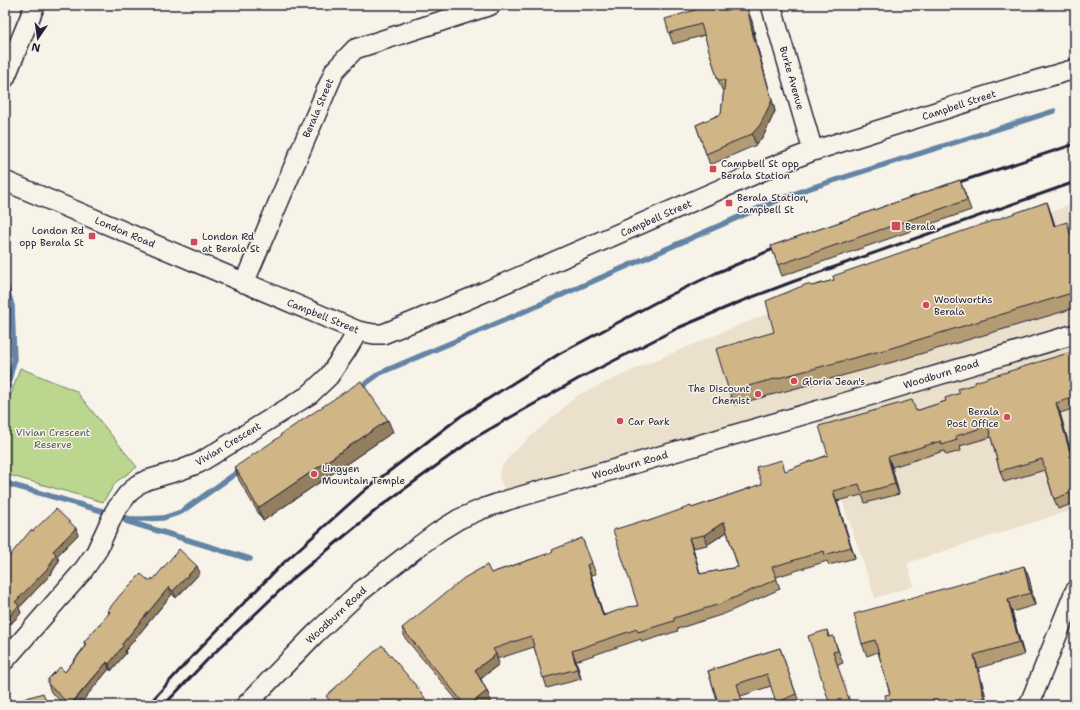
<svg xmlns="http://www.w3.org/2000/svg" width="1080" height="710" viewBox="0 0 1080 710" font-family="'Shantell Sans',sans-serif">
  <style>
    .built { fill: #ebe0cb }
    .green { fill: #bbd78f; stroke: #6e7c65 }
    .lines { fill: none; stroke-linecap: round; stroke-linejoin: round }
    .stream { stroke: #6384a5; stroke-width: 5.5 }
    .minor-casing { stroke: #22223b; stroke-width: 22 }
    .minor { stroke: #f7f3e8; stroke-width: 19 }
    .rail { stroke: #22223b; stroke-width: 3 }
    .wall { fill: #b39c73; stroke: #22223b; fill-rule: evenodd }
    .shaded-wall { fill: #927f5e; stroke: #22223b }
    .building { fill: #d0b586; stroke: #22223b; fill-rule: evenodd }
    .poi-dot { fill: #d1495b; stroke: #f7f3e8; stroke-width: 1.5 }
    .labels { text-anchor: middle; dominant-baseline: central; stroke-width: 3; stroke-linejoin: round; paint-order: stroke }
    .street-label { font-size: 10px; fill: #22223b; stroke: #f7f3e8 }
    .poi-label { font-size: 10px; fill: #22223b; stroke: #f7f3e8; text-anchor: start }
    .park-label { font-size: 10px; fill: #505854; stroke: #f7f3e8 }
  </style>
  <rect width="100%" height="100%" fill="#f7f3e8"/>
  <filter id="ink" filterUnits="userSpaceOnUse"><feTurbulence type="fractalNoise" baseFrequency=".025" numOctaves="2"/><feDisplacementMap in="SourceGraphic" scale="8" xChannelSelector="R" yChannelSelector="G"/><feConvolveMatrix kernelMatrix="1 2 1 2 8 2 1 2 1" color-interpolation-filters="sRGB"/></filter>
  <g filter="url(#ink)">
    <path class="built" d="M 1075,203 L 1075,509 L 907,563 L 914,586 L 875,598 L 842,500 L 816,411 L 508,500 L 499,476 L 500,469 L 512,453 L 578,395 L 651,362 L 769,313 Z"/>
    <path class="green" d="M 20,368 L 76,391 L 137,467 L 116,482 L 103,502 L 5,474 L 5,412 Z"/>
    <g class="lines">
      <path class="stream" d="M 5,282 L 12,306 L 14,361 L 5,395
        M 358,389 L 380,373 L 500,322 L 764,206 L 804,190 L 1054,111
        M 5,483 L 130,519 L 143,519 L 163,518 L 181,512 L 242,469
        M 126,521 L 250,559"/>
      <g class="minor-casing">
        <path id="minor" d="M 771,5 L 813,151
          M 5,78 L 35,5
          M 5,181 L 358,331 L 374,334 L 383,334 L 466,300 L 769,168 L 813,151 L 1027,83 L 1075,69
          M 244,283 L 335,70 L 355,49 L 491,5
          M 5,660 L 82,572 L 96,552 L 115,511 L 127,495 L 137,485 L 147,480 L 181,470 L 199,463 L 309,395 L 329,376 L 346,351 L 358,331
          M 246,705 L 315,634 L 361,591 L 415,549 L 438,532 L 459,519 L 482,509 L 508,500 L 875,394 L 1075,334
          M 1029,705 L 1075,591"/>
      </g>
      <use href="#minor" class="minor"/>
      <path class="rail" d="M 950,185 L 1075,144
        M 148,705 L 197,651 L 280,566 L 366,489 L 461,416 L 559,354 L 662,299 L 716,273 L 783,245
        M 164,705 L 209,658 L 291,580 L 381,506 L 476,437 L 578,379 L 678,328 L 742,301 L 792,282 L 1075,182"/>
    </g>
    <path class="wall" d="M 702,8 L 752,21 L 757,46 L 775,111 L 764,135 L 756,145 L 710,165 L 696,125 L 721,114 L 724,90 L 722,90 L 718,80 L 705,35 L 673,44 L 669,33 Z
      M 960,180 L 971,210 L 782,276 L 771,246 Z
      M 1047,202 L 1055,226 L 1071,233 L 1075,238 L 1075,308 L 893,362 L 734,405 L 729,391 L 774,332 L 812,286 L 834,280 Z
      M 1075,351 L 1075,408 L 1060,413 L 1075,467 L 1075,503 L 1058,509 L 1054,499 L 1045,470 L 1004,482 L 1000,471 L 991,437 L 960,446 L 961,451 L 946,455 L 944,451 L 892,467 L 899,494 L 865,503 L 862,495 L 837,501 L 855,558 L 829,565 L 827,561 L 776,577 L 780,589 L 724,614 L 677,629 L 678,631 L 642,642 L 641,639 L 576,661 L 581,679 L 547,688 L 534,647 L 497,659 L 499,664 L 481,679 L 487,691 L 491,701 L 486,705 L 461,705 L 405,638 L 402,628 L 491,573 L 553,552 L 582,538 L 596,574 L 591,575 L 603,615 L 638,606 L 646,522 L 692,508 L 762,484 L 786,471 L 828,455 L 916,411 L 946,401 L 975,384 ZM 727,532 L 738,567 L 700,574 L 693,548 L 707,545 Z
      M 393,432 L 263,521 L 239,480 L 235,467 Z
      M 78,535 L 57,556 L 59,561 L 51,574 L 19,608 L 21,613 L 11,624 L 7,620 L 5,623 L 5,559 L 6,560 Z
      M 1024,566 L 1029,578 L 1035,605 L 1012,612 L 1024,655 L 978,668 L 988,705 L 887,705 L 890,694 L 878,652 L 867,656 L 862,644 Z
      M 200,573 L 176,598 L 172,594 L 125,651 L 126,653 L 111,671 L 109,669 L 79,705 L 65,705 L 51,692 L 48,684 L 65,672 L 85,646 L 84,642 L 109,614 L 108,610 L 149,581 L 153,580 Z
      M 827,630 L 829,637 L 833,636 L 843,663 L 838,665 L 830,705 Z
      M 780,648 L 800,705 L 777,705 L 771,686 L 741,696 L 718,702 L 708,671 Z"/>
    <path class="shaded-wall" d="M 746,5 L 752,21 L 757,46 L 775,111 L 764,135 L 756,145 L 752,134 L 753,35 Z
      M 1047,202 L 1052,216 L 1059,240 L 1054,226 Z
      M 1056,403 L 1060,413 L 1075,467 L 1075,470 Z
      M 388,420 L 393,432 L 263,521 L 258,508 Z
      M 888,457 L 892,467 L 899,494 L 895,484 Z
      M 833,491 L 837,501 L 855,558 L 851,547 Z
      M 724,522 L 727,532 L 707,545 L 704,535 Z
      M 76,528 L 78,535 L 57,556 L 59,561 L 51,574 L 19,608 L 21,613 L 11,624 L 9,617 L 15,602 L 53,551 Z
      M 689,538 L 693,548 L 703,584 L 700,574 Z
      M 587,565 L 591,575 L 607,626 L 603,616 Z
      M 197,566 L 200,573 L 176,598 L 173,591 Z
      M 1024,566 L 1029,578 L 1035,605 L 1030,593 Z
      M 169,587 L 172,594 L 125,651 L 126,653 L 111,671 L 109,664 L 122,644 Z
      M 1008,600 L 1012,612 L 1024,655 L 1019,642 Z
      M 5,615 L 7,620 L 5,623 Z
      M 572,651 L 576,661 L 581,679 L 577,669 Z
      M 496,654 L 499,664 L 479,680 L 475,670 Z
      M 974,655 L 978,668 L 988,705 L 987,705 L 984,698 Z
      M 107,662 L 109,669 L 79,705 L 71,705 Z
      M 487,691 L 491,701 L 486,705 L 469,705 Z"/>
    <path class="building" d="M 701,5 L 746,5 L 748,11 L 753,35 L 772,100 L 760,125 L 752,134 L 706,154 L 696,125 L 721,114 L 725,80 L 718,80 L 701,24 L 669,33 L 665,19 L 702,8 Z
      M 960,180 L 967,200 L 778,265 L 771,246 Z
      M 1047,202 L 1054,226 L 1067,222 L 1070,233 L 1075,238 L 1075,292 L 888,349 L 729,391 L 716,349 L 774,332 L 766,301 L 807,284 L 812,286 L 834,280 L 833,276 Z
      M 1075,351 L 1075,397 L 1056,403 L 1075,470 L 1075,491 L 1054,499 L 1042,459 L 1000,471 L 988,426 L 956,436 L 957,440 L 942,445 L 941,441 L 888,457 L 895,484 L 862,493 L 859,484 L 833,491 L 851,547 L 825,555 L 824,551 L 772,567 L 777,579 L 720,604 L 674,618 L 674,621 L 638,632 L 637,629 L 572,651 L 577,669 L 543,678 L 531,636 L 493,649 L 496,654 L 475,670 L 487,691 L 469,705 L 465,705 L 402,628 L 464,578 L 487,565 L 491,573 L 553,552 L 552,550 L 582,538 L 592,563 L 587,565 L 603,616 L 627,607 L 638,606 L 613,530 L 645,520 L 646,522 L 691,506 L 692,508 L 762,484 L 756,467 L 782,460 L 785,471 L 828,455 L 819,426 L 912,400 L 916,411 L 946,401 L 945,398 L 960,393 L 958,389 L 975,384 L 975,382 L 1045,360 ZM 724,522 L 738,567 L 700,574 L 689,538 L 704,535 Z
      M 361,381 L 388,420 L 258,508 L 235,467 L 281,436 L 280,435 Z
      M 56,509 L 76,528 L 53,551 L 56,554 L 49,567 L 15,602 L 19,605 L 9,617 L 5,614 L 5,559 L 6,560 L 31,530 L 33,531 Z
      M 179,549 L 197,566 L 173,591 L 169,587 L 122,644 L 123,646 L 109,664 L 107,662 L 70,705 L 48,684 L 48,679 L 60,667 L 65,672 L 87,645 L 84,642 L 110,612 L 108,610 L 121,594 L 141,574 L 149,581 L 152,578 L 153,580 Z
      M 1024,566 L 1030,593 L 1008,600 L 1019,642 L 974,655 L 984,698 L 954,705 L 887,705 L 885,695 L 890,694 L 875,640 L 862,644 L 854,614 Z
      M 827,630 L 828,637 L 833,636 L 838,651 L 833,652 L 851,705 L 830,705 L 808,636 Z
      M 382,645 L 417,687 L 430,705 L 324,705 L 329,700 L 326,696 Z
      M 780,648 L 796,694 L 776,703 L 767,674 L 737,684 L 743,705 L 708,705 L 718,702 L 708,671 Z
      M 43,693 L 48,705 L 22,705 L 20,700 Z"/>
  </g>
  <g class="poi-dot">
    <rect x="709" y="165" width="8" height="8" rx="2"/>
    <rect x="725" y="199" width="8" height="8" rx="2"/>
    <rect x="891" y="221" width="10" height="10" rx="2"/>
    <rect x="88" y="232" width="8" height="8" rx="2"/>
    <rect x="190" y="238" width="8" height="8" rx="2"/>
    <circle cx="926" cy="305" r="4"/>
    <circle cx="794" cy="381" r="4"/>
    <circle cx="758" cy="394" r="4"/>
    <circle cx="1007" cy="417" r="4"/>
    <circle cx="620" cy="421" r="4"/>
    <circle cx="314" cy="474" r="4"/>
  </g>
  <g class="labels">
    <g class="street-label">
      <text transform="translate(792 78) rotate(74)">Burke Avenue</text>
      <text transform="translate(959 105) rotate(-18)">Campbell Street</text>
      <text transform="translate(318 108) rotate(-67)">Berala Street</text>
      <text transform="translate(656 218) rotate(-24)">Campbell Street</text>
      <text transform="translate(125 232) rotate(23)">London Road</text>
      <text transform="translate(323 316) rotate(22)">Campbell Street</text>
      <text transform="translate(941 374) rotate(-17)">Woodburn Road</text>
      <text transform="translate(228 444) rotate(-31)">Vivian Crescent</text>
      <text transform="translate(630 465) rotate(-16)">Woodburn Road</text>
      <text transform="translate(336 615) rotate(-43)">Woodburn Road</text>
    </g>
    <g class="poi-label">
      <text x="721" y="163">Campbell St opp<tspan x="721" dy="12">Berala Station</tspan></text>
      <text x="737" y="197">Berala Station,<tspan x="737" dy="12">Campbell St</tspan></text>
      <text x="905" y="226">Berala</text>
      <text x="84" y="230" text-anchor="end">London Rd<tspan x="84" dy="12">opp Berala St</tspan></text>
      <text x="202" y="236">London Rd<tspan x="202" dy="12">at Berala St</tspan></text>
      <text x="934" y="299">Woolworths<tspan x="934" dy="12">Berala</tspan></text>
      <text x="802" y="381">Gloria Jean's</text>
      <text x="750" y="388" text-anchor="end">The Discount<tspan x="750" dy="12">Chemist</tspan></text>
      <text x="999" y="411" text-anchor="end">Berala<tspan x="999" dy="12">Post Office</tspan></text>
      <text x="628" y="421">Car Park</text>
      <text x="322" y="468">Lingyen<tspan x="322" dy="12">Mountain Temple</tspan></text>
    </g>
    <g class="park-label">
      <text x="53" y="432">Vivian Crescent<tspan x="53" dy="12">Reserve</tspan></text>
    </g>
  </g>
  <rect width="1080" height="710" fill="none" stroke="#f7f3e8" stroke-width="20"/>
  <rect x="10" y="10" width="1060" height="690" fill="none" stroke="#22223b" stroke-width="1.5" filter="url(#ink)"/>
  <g transform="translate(38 38) rotate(193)" stroke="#f7f3e8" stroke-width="3" paint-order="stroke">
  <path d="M0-3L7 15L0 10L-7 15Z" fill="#22223b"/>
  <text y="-6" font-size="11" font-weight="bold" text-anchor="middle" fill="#22223b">N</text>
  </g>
</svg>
